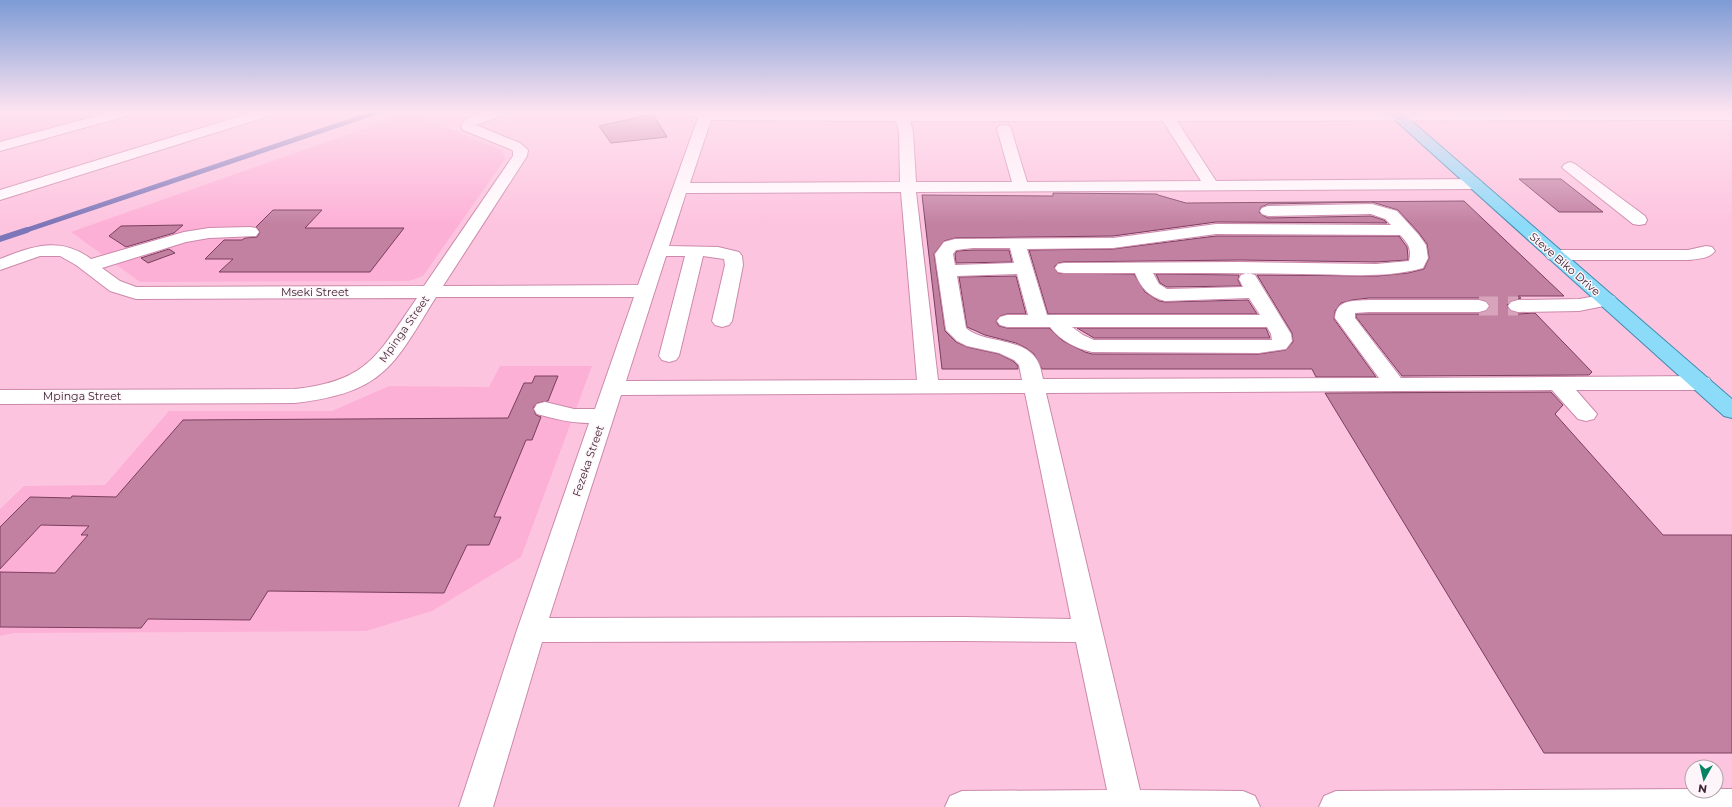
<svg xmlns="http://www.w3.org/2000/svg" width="1732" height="807" viewBox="0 0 1732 807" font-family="Montserrat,sans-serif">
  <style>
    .built { fill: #fdb0d6 }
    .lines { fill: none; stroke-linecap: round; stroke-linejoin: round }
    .stream-far1 { stroke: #7d76b8; stroke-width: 5 }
    .stream { stroke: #7d76b8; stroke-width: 6 }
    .building { fill: #c381a2; stroke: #7a3e5e }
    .minor-tunnel { stroke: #d7a4bc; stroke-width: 19; stroke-dasharray: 19 10; stroke-linecap: butt }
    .minor-casing { stroke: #cc89ab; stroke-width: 2 }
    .major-casing { stroke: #3f8bb0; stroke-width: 2 }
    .minor { fill: #fff; fill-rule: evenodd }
    .major { fill: #8cdbf9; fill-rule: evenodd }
    .labels { text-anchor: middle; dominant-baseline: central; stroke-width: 3; stroke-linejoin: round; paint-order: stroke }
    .street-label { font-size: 11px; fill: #3e2431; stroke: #fdf5f9 }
  </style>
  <rect width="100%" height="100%" fill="#fdc4df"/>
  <path class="built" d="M 0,111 L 114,111 L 0,143 Z
    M 409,113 L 502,150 L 505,159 L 423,276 L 409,281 L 140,282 L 71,232 Z
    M 500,366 L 592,366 L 521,557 L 432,611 L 366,631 L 14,633 L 0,636 L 0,509 L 24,486 L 105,485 L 169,411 L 332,411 L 389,386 L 489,387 Z"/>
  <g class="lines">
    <path class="stream-far1" d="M 24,231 L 380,111"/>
    <path class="stream" d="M 0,239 L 27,230"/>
  </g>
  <path class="building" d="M 653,114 L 667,137 L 611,143 L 599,126 Z
    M 1519,179 L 1561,179 L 1603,212 L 1559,212 Z
    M 1053,193 L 1157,194 L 1158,195 L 1186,203 L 1464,201 L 1564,296 L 1518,296 L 1521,298 L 1511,301 L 1507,305 L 1510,311 L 1518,314 L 1535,313 L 1592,372 L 1589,375 L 1402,376 L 1356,317 L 1356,314 L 1479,314 L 1486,311 L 1490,305 L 1486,301 L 1479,298 L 1369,298 L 1352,300 L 1341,303 L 1335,311 L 1334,319 L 1376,377 L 1316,377 L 1312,369 L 1042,369 L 1034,354 L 1026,348 L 1016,343 L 985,335 L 967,327 L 959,277 L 1016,276 L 1026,314 L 1007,314 L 1000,316 L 996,321 L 999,326 L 1007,328 L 1049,328 L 1063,341 L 1085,352 L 1092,354 L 1259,354 L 1286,350 L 1293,342 L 1292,333 L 1257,275 L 1378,276 L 1408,273 L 1424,269 L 1429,258 L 1427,244 L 1419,233 L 1398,210 L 1372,202 L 1268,204 L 1261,207 L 1259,212 L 1262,215 L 1268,218 L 1371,216 L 1384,220 L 1387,223 L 1216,222 L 1113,236 L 955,238 L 944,241 L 934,254 L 945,331 L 956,342 L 967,347 L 999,354 L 1013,361 L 1018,366 L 1018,369 L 942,369 L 922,195 L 1053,196 Z
    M 273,210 L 322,210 L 305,228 L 404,228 L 370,272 L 219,272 L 233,259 L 205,259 L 224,240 L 242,240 L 245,238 L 257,237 L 260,232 L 256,227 Z
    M 183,225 L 174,233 L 126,247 L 109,236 L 121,226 Z
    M 1216,236 L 1399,236 L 1407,247 L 1408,257 L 1408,260 L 1376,262 L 1240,260 L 1064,262 L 1058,263 L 1054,267 L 1058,273 L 1134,274 L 1145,292 L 1159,301 L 1165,302 L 1248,300 L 1257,314 L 1048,314 L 1029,250 L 1113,249 Z
    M 169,249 L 175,253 L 148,263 L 141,258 Z
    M 973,250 L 1009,250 L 1012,262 L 956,263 L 955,254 L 957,251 Z
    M 1156,274 L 1239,275 L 1238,280 L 1241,286 L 1167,287 L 1160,283 Z
    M 1077,328 L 1266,328 L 1270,338 L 1094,338 Z
    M 535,376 L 558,376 L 548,401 L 537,403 L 533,408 L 536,415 L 541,417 L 532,440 L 526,440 L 494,517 L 501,517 L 489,545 L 467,545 L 444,593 L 268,591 L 250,620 L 148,619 L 141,628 L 0,627 L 0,572 L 55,573 L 88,535 L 81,535 L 89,526 L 41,525 L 0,569 L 0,527 L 30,497 L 71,498 L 72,496 L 116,497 L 183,420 L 508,418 L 524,383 L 532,383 Z
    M 1551,392 L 1563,405 L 1555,414 L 1663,535 L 1732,535 L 1732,753 L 1544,753 L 1325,393 Z"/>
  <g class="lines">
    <path class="minor-tunnel" d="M 1479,306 L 1518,306"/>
    <g class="minor-casing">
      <path id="minor" d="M 115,111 L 136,111 L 134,114 L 0,151 L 0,142 Z
        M 257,111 L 277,111 L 275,114 L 0,200 L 0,190 Z
        M 489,111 L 508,111 L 506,114 L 476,125 L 520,143 L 528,150 L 527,156 L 443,286 L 638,285 L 698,118 L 678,114 L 677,111 L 700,111 L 720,113 L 1732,112 L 1732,120 L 1177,121 L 1216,181 L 1475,179 L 1481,181 L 1483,184 L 1481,187 L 1475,189 L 916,192 L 938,380 L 1022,380 L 1019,365 L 1014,360 L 999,353 L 967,346 L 957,341 L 946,330 L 935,254 L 944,242 L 955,239 L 1113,238 L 1216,224 L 1391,225 L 1385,219 L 1371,214 L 1268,216 L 1262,214 L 1260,211 L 1262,208 L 1268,206 L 1372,204 L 1397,211 L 1418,234 L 1426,245 L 1428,258 L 1423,268 C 1384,279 1343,274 1302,274 C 1253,273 1203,273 1153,273 L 1159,284 L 1167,289 L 1243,287 L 1239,279 L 1241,275 L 1248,273 L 1255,275 L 1291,334 L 1292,341 L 1286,349 L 1259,353 L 1092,352 C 1075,348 1061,341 1050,327 L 1007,327 L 1000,325 L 997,321 L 1000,317 L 1007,315 L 1028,315 L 1017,274 L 957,276 L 966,328 C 986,345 1027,336 1039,364 C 1041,369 1042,375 1043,379 L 1379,378 L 1335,318 C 1336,299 1354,301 1369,300 L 1479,300 L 1486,302 L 1489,306 L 1486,310 L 1479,312 L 1369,312 L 1355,313 L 1355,318 L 1401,378 L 1701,376 L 1709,378 L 1712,383 L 1709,388 L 1701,390 L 1576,390 L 1597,414 L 1594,419 L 1586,421 L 1578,419 L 1552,390 L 1046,393 L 1140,790 L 1243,791 L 1255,796 L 1260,807 L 945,807 L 950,796 L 962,791 L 1107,790 L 1076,642 L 963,641 L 542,642 L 493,807 L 459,807 L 517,630 L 589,423 C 571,423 555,419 537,414 L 534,409 L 537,404 L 545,402 L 574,409 L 595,409 L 634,297 L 436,297 C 422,319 403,354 385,370 C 361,393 327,399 295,403 L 0,404 L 0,390 L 295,389 C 369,381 378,354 417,298 L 136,299 L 110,291 L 76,265 L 60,256 L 40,256 L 0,270 L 0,259 C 33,246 60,236 91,259 L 184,232 L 209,228 L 250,227 L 256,228 L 259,232 L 256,236 L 209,238 L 186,242 L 102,268 L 120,281 L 136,287 L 424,286 L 513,156 L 513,151 L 510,149 L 463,130 L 461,127 C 464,116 480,114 489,111 ZM 711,120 L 896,121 L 899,132 L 900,182 L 690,183 ZM 910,121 L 1163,121 L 1201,181 L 1027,182 L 1011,129 L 1009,126 L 1004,125 L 999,126 L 997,129 L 1012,182 L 916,182 L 913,132 ZM 901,192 L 917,380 L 626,381 L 666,256 L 685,256 L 659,356 L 662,360 L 669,362 L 676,360 L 679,356 L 703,256 L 724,259 L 725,265 L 712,321 L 715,325 L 722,327 L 729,325 L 732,321 L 743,265 L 742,256 L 739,252 L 718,247 L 669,246 L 686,193 ZM 1216,234 L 1400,235 C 1408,243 1412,249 1409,261 L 1376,264 L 1240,262 L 1064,263 L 1058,264 L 1055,268 L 1058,272 L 1064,273 L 1135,273 C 1141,288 1149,297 1165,301 L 1249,298 L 1260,315 L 1047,315 L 1027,249 L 1113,248 ZM 973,248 L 1010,248 L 1014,263 L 955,265 L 953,254 L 956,250 ZM 1072,327 L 1267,327 L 1271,334 L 1272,340 L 1094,340 L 1083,335 ZM 1025,393 L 1071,619 L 963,617 L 549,618 L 621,395 Z
        M 1570,162 L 1575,164 L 1645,216 L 1647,220 L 1645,224 L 1639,225 L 1633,224 L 1565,170 L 1562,167 L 1565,164 Z
        M 1706,246 L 1712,247 L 1715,251 C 1709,259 1697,259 1688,260 L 1554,260 L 1548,259 L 1545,255 L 1548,251 L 1554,250 L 1688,250 Z
        M 1607,294 L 1614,296 L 1617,300 L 1614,304 L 1579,311 L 1518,312 L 1511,310 L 1508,306 L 1511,302 L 1518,300 L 1579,299 Z
        M 1692,789 L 1692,791 L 1716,791 L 1716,789 L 1732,789 L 1732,807 L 1319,807 L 1324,796 L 1336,791 Z"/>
    </g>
    <g class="major-casing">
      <path id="major" d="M 1385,111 L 1400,111 L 1732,399 L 1732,418 L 1724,416 Z"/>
    </g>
    <use href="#minor" class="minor"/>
    <use href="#major" class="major"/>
  </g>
  <linearGradient id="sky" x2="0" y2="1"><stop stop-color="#7d9bd5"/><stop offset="0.5" stop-color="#fee4f1"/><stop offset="1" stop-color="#fee4f1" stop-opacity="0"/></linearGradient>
  <rect width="1732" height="224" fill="url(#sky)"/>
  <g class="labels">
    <g class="street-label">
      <text transform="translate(1565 264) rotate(41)">Steve Biko Drive</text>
      <text x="315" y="292">Mseki Street</text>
      <text transform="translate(404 329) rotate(-55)">Mpinga Street</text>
      <text x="82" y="396">Mpinga Street</text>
      <text transform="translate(588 461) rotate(-71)">Fezeka Street</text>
    </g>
  </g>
  <g transform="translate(1704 779) rotate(188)"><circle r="19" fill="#fdf5f9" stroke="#b1a1a9"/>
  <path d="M0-3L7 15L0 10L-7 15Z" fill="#078364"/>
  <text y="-6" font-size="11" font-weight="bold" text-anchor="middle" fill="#3e2431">N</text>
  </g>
</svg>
